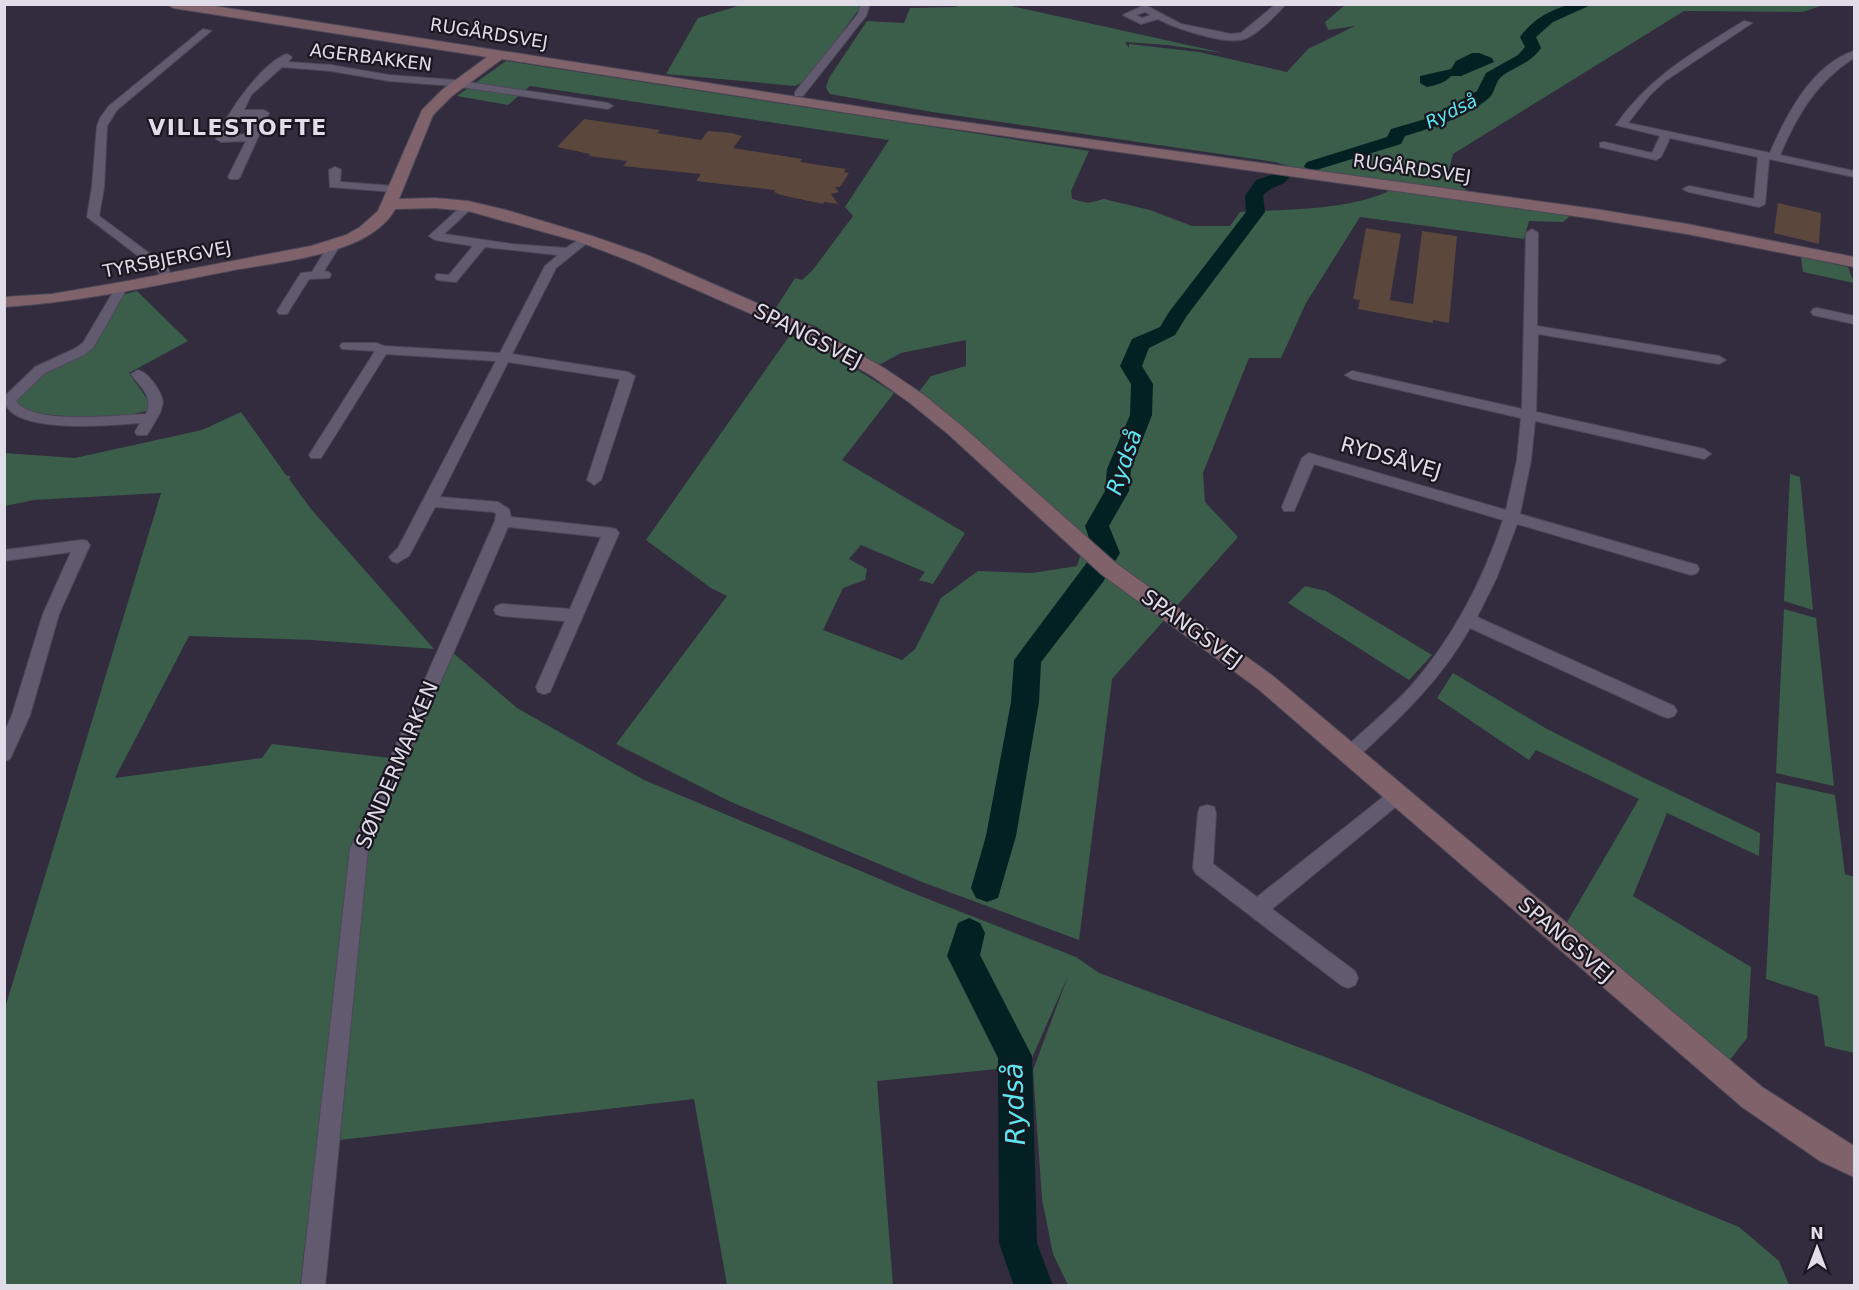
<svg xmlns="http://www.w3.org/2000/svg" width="1859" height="1290" viewBox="0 0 1859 1290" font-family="'DejaVu Sans',sans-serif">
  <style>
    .green { fill: #3a5e4a }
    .water { fill: #032123 }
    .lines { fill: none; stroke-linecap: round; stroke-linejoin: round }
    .river { fill: #032123; fill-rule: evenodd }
    .building { fill: #5b473b }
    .street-casing { stroke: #4d4858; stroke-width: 2 }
    .secondary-casing { stroke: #4d4858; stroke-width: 2 }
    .street { fill: #625b70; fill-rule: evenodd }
    .secondary { fill: #80626b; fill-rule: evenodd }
    .labels { text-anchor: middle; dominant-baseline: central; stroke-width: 4.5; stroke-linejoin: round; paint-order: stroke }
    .far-street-label { font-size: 18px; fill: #e0dce8; stroke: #19161f }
    .far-water-label { font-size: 18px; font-style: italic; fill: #5de6ef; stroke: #19161f }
    .street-label { font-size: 21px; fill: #e0dce8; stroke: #19161f }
    .far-district-label { font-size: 22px; font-weight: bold; letter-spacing: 1.5px; fill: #e0dce8; stroke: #19161f }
    .water-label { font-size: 22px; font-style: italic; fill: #5de6ef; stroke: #19161f }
    .near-water-label { font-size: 27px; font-style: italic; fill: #5de6ef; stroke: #19161f }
  </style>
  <rect width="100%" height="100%" fill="#322c3e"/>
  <path class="green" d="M 959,4 L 1007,5 L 1224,53 L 1167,45 L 1125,42 L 1129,48 L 1129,44 L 1199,52 L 1287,72 L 1308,49 L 1355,26 L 1328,30 L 1325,22 L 1345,5 L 1824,5 L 1802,12 L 1684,11 L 1453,154 L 1449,170 L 1477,203 L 1570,216 L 1563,222 L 1529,221 L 1524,239 L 1360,217 L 1306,303 L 1281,358 L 1249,358 L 1203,473 L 1205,502 L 1238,537 L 1112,679 L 1079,940 L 922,882 L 731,802 L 616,744 L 727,596 L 711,588 L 646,540 L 790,335 L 829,352 L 894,393 L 842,460 L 965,533 L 933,584 L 919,580 L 925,572 L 861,545 L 849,559 L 867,569 L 865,580 L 843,588 L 823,630 L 902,660 L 915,649 L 941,598 L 978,571 L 1032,573 L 1077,566 L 1086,538 L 918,393 L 931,376 L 966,366 L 966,340 L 901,353 L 879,365 L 815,326 L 774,311 L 795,278 L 802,280 L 812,271 L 853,216 L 845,207 L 889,140 L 530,86 L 508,105 L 457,96 L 506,61 L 1089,151 L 1071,191 L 1072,199 L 1088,203 L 1104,199 L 1150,210 L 1192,226 L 1230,226 L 1240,212 C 1288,209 1342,211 1387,192 L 1390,182 L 1295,168 L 1275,162 L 932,112 L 830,94 L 826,88 L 829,78 L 867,21 L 904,23 L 910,8 L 956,7 Z
    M 741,5 L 862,5 L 807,80 L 795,86 L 666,74 L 698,18 Z
    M 1801,257 L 1848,267 L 1854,283 L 1803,272 Z
    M 137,291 L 188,341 L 129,373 L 150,403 L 146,411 L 129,415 L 78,417 L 29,413 L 15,401 L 38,378 L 51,369 L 88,352 L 125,294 Z
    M 241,412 L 286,475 L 291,477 L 289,479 L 311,509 L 434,649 L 312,640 L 189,636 L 115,778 L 262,758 L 272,744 L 390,758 L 352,851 L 300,1285 L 5,1285 L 5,1008 L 161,493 L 34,500 L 5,506 L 4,453 L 75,458 L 202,430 Z
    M 1790,474 L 1800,477 L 1813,610 L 1784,601 Z
    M 1305,586 L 1326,591 L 1432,655 L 1409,680 L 1288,603 Z
    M 1784,609 L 1816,618 L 1834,786 L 1776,773 Z
    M 451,651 L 517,708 L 644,780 L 913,893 L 1076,957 L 1099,973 L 1344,1064 L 1739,1227 L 1779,1261 L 1789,1285 L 1068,1285 L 1053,1254 L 1042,1199 L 1033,1070 L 1068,976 L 1032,1058 L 1005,1051 L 1007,1068 L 877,1081 L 893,1285 L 727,1285 L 694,1099 L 340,1140 L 365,845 Z
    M 1453,673 L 1547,729 L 1642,777 L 1760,833 L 1759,856 L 1667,813 L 1633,896 L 1751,967 L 1747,1038 L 1729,1061 L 1566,924 L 1639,799 L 1536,750 L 1529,760 L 1437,698 Z
    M 1776,782 L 1835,795 L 1845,874 L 1854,877 L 1854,1053 L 1825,1046 L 1818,996 L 1766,979 Z"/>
  <path class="water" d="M 1472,53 L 1479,53 L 1492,58 L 1494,62 L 1461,76 L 1451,76 C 1445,83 1436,85 1427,87 L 1420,83 L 1420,76 L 1451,69 L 1456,61 Z"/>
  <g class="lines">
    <path class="river" d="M 1570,4 L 1593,4 L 1553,22 L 1536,37 L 1541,48 C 1529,65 1514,66 1500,78 C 1495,83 1495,93 1489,98 C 1467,117 1432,128 1405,136 L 1401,144 L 1313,171 L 1307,170 L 1304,166 L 1307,162 L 1387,137 L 1391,129 L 1429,118 L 1477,91 L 1486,73 L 1518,55 L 1525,47 L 1520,37 C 1533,19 1549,11 1570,4 Z
      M 1280,172 L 1286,174 L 1289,178 C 1283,187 1271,185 1263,196 L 1265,212 L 1186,317 L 1175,335 L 1149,348 L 1142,366 L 1153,384 L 1152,415 L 1131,469 L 1129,491 L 1109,526 L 1120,553 L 1103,582 L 1041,662 L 1039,702 L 1016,836 L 998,898 L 987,902 L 976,898 L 971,888 L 986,836 L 1011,702 L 1014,660 L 1094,553 L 1085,526 L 1105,491 L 1107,469 L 1130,415 L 1131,384 L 1120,366 L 1132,339 L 1160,327 L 1169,312 L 1246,212 L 1245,196 L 1256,180 Z
      M 969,918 L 980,923 L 985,933 L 980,955 L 1032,1056 L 1037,1243 L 1053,1286 L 1014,1286 L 999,1243 L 998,1058 L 947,956 L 958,923 Z"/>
  </g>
  <path class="building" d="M 584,119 L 660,130 L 657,133 L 701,140 L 708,131 L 732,133 L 742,136 L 733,148 L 802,159 L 800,162 L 846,169 L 844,172 L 849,173 L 840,187 L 835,187 L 839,192 L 831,194 L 838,204 L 824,202 L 823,204 L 781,195 L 774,192 L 775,190 L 696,181 L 701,174 L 623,166 L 627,161 L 589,156 L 590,154 L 557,147 Z
    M 1778,203 L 1821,213 L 1819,244 L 1774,233 Z
    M 1366,228 L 1401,234 L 1390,300 L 1413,304 L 1422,231 L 1457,236 L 1449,323 L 1433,320 L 1433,323 L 1358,309 L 1360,300 L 1353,299 Z"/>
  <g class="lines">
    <g class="street-casing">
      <path id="street" d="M 861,4 L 870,4 L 866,16 L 803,96 L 795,96 L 795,92 L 858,14 Z
        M 1276,4 L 1286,4 C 1276,15 1261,31 1247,38 C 1229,47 1175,28 1158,19 L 1141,24 L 1123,15 L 1145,5 L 1181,24 L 1231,34 L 1241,33 ZM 1145,12 L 1151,15 L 1142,18 L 1136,15 Z
        M 1744,21 L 1752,23 L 1665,81 L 1650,95 L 1628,123 L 1770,153 C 1786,115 1812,65 1854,51 L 1854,58 C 1817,81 1797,115 1780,155 L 1854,171 L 1854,177 L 1769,159 L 1765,204 L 1759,207 L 1689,192 L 1683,189 L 1689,186 L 1754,199 L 1758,157 L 1670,138 L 1661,157 L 1656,160 L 1600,147 L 1600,143 L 1604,142 L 1652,153 L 1660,136 L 1616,125 C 1649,77 1695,51 1744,21 Z
        M 203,29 L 211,31 L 117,110 L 107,126 L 104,187 L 99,216 L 168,267 L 172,279 L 166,283 L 162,282 L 158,271 L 87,217 L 92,187 L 97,126 L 100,118 L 109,106 Z
        M 287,54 L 292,57 L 288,62 L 331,65 L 389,75 L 454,80 L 608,103 L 613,106 L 608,109 L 454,86 L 389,81 L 331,71 L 282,67 L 251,95 L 244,110 L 264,110 L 269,113 L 240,177 L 238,179 L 230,179 L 228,177 L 246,141 L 221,142 L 216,139 C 227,114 260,64 287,54 ZM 257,116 L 249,134 L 228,135 L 236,117 Z
        M 335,167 L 341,170 L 340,182 L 395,186 L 401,189 L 395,192 L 330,187 L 329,170 Z
        M 468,203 L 474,206 L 472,208 L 444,234 L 511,244 L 566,248 L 586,235 L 592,239 L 556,268 L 512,354 L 628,372 L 635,376 L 601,480 L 594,485 L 587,480 L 620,379 L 508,362 L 440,497 L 498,502 L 509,509 L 511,517 L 611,528 L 616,529 L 619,533 L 552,687 L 550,692 L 544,694 L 538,692 L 536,687 L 565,621 L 502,616 L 496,614 L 494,610 L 496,606 L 502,604 L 570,609 L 601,537 L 508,527 L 368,849 L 325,1286 L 301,1286 L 350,849 L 495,521 L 496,514 L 494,512 L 435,507 L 409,556 L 397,563 L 392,561 L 389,557 L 398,548 L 496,361 L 386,354 L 321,458 L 311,458 L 309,455 L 375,351 L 342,349 L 340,346 L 342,343 L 376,343 L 384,346 L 500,353 L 545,266 L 558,255 L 485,247 L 456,282 L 437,280 L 435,277 L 437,274 L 449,275 L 473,246 L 435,240 L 429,236 L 464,204 Z
        M 1532,229 L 1538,233 L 1537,326 L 1719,356 L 1726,360 L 1719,364 L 1538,334 L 1536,412 L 1704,449 L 1711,454 L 1704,459 L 1535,421 L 1531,460 L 1520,514 L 1697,565 L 1699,569 L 1697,573 L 1691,575 L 1517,524 L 1497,577 L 1477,617 L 1674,706 L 1677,711 L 1674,716 L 1668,718 L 1662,716 L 1470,628 C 1440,681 1401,717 1356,759 L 1350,761 L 1344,759 L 1341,754 L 1344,749 C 1366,728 1390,709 1411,686 C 1453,638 1483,580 1503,520 L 1314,464 L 1294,511 L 1284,511 L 1282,507 L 1302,458 L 1309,453 L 1506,510 L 1517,460 L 1521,418 L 1352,379 L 1345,375 L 1352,371 L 1522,409 L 1526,233 Z
        M 335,240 L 341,244 L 324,271 L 329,272 L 331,275 L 329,278 L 309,279 L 287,314 L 279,314 L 277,311 L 301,273 L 312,272 L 331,241 Z
        M 122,283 L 128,287 L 93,348 L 84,355 L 45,373 L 16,401 C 33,426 117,415 146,414 C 154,396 141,388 131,374 L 138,370 C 149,373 161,391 163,402 L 160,413 L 147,435 L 137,435 L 135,432 L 140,423 C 113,425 4,436 4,397 L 35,367 L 74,349 L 83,343 L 116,287 Z
        M 1817,308 L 1854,316 L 1854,324 L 1813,315 L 1811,312 L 1813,309 Z
        M 82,540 L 87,541 L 90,545 L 59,614 L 30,715 L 10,759 L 4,761 L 4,733 L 12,715 L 43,614 L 71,552 L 4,561 L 4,550 Z
        M 1398,787 L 1404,790 L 1407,795 L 1404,800 L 1272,909 L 1355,971 L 1358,978 L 1355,985 L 1348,988 L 1341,985 L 1196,874 L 1193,868 L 1198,813 L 1200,807 L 1207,805 L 1214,807 L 1216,813 L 1213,864 L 1257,897 L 1392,790 Z"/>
    </g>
    <g class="secondary-casing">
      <path id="secondary" d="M 167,4 L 201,4 L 913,115 L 1595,209 L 1687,224 L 1854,257 L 1854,267 L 1687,234 L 1595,219 L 913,123 L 502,59 L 452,96 L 433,115 L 399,199 L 435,198 L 468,201 L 506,210 L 592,236 L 647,255 L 814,328 L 884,368 L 924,395 L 962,426 L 1117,564 L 1273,676 L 1762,1087 L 1854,1146 L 1854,1177 L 1820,1161 L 1742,1107 L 1257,688 L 1101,574 L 948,434 L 910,403 L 872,376 L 802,336 L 635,263 L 580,242 L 468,211 L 435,208 L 395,209 C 389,222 371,235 358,241 C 320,258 275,263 234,270 C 158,285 82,302 4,307 L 4,297 L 52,294 L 122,282 L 311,246 L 346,235 L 360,227 L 378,211 L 422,110 L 442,90 L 487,57 L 173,8 Z"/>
    </g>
    <use href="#street" class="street"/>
    <use href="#secondary" class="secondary"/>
  </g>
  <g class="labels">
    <g class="far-street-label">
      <text transform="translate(489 33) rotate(9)">RUGÅRDSVEJ</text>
      <text transform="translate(371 57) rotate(7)">AGERBAKKEN</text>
      <text transform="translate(1412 168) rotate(8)">RUGÅRDSVEJ</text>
      <text transform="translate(167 259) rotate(-11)">TYRSBJERGVEJ</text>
    </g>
    <g class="far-water-label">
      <text transform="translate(1451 111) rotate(-26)">Rydså</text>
    </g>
    <g class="street-label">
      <text transform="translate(808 336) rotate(27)">SPANGSVEJ</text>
      <text transform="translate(1391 458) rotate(16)">RYDSÅVEJ</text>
      <text transform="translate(1192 629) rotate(36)">SPANGSVEJ</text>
      <text transform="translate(397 765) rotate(-67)">SØNDERMARKEN</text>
      <text transform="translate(1566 940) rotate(41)">SPANGSVEJ</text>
    </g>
    <g class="far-district-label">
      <text x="238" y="127">VILLESTOFTE</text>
    </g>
    <g class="water-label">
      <text transform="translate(1124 462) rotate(-71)">Rydså</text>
    </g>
    <g class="near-water-label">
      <text transform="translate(1014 1104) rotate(-92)">Rydså</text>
    </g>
  </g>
  <rect width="1859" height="1290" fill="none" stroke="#e0dce8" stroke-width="12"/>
  <g transform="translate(1817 1248)" stroke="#19161f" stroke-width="4.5" paint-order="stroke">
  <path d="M0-4.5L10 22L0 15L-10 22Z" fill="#e0dce8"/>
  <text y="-9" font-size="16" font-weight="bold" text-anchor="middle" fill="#e0dce8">N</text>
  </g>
</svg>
